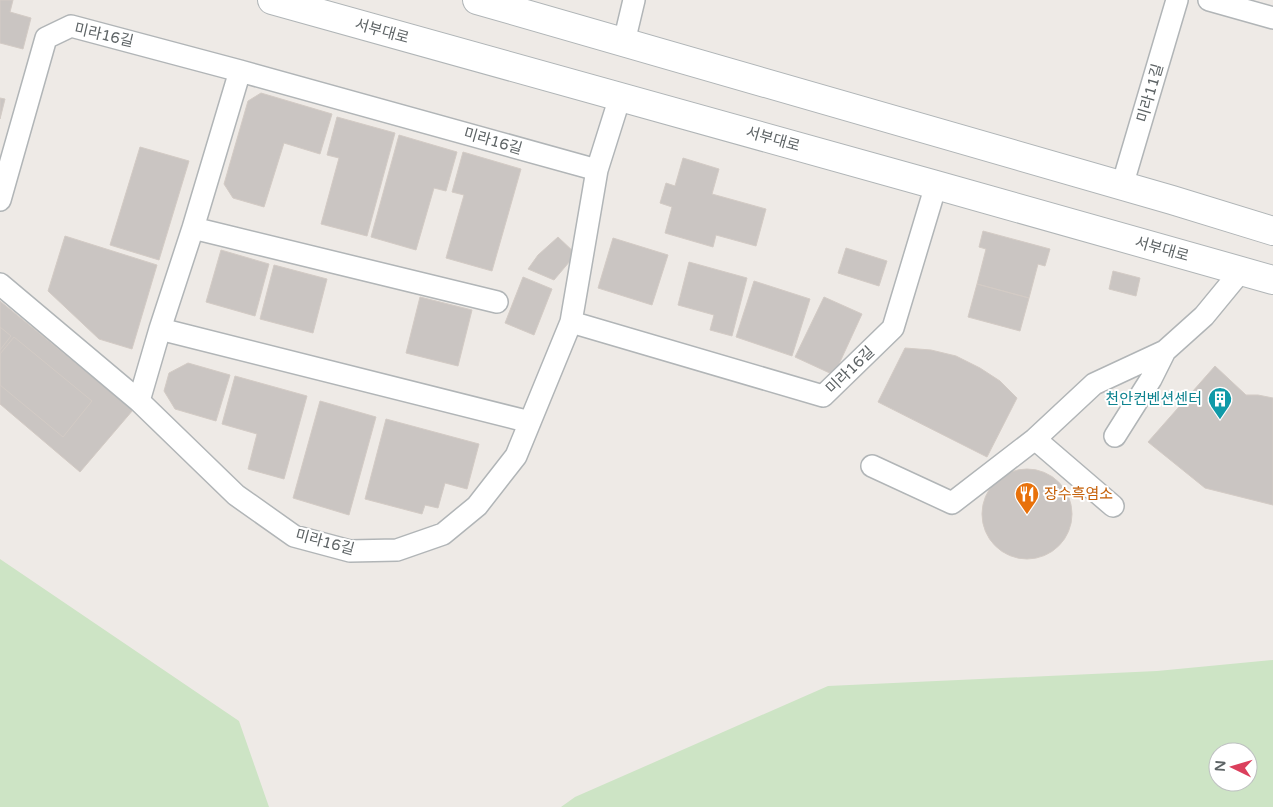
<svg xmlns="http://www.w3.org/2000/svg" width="1273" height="807" viewBox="0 0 1273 807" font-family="'Varela Round','Noto Sans KR',sans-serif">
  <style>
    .green { fill: #cde4c5; fill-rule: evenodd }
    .building { fill: #cac5c2; stroke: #d3cbc5 }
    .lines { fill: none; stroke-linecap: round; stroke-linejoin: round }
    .street-casing { stroke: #b1b5b7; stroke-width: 24 }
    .secondary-casing { stroke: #b0b5b7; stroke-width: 30 }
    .street { stroke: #fff; stroke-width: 21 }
    .secondary { stroke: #fff; stroke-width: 28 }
    .labels { text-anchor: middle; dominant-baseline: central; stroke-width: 4; stroke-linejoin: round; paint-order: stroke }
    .street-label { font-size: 15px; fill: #5d6365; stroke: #fff }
    .culture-label { font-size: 15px; fill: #0d838f; stroke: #fff; text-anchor: end }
    .food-label { font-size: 15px; fill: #c56008; stroke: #fff; text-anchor: start }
  </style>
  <rect width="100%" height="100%" fill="#eeeae6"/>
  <path class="green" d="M 0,559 L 239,721 L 269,807 L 0,807 Z
    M 1273,660 L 1273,807 L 561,807 L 575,797 L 828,686 L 1157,671 ZM 1218,752 L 1248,752 L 1248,782 L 1218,782 Z"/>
  <path class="building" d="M 0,0 L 13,0 L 10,12 L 31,18 L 23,49 L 0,43 Z
    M 261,93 L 332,114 L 320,154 L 284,143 L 264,207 L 233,198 L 224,184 L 248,101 Z
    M 0,98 L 5,99 L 0,119 Z
    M 337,117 L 395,133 L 367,236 L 321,224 L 339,158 L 327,155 Z
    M 399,135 L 457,152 L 446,191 L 434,188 L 416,250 L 371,237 Z
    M 140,147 L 189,161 L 159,260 L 110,245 Z
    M 463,152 L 521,169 L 492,271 L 446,258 L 464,195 L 452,192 Z
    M 683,158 L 719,169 L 712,194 L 766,209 L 756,246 L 716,235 L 713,247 L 665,233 L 672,207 L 660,203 L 666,183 L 675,186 Z
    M 983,231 L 1050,249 L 1045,266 L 1038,264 L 1029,298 L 977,284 L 986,249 L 979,247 Z
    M 65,236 L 157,265 L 132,349 L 99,339 L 48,291 Z
    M 558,237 L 576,254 L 554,280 L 528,269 L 538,255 Z
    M 613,238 L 668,255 L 652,305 L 598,288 Z
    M 846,248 L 887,261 L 879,286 L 838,273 Z
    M 221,250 L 269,264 L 255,316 L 206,302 Z
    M 689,262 L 747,278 L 732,336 L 710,330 L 714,315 L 678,305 Z
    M 274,265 L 327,279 L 313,333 L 260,319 Z
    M 1113,271 L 1140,278 L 1136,296 L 1109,289 Z
    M 523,277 L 552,289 L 534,335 L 505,323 Z
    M 754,281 L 810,299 L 792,356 L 736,337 Z
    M 977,284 L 1029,298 L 1020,331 L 968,317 Z
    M 420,297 L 472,310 L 458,366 L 406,353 Z
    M 824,297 L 862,314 L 834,375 L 795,357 Z
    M 0,301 L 133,410 L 80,472 L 0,404 Z
    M 0,327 L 11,336 L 0,350 Z
    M 14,337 L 92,401 L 63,437 L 0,385 L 0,354 Z
    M 905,348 L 931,350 L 956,356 L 980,368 L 1000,381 L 1017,398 L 987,457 L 878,402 Z
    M 188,363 L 230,375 L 216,421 L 175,409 L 164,391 L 169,373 Z
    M 1215,366 L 1246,395 L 1258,395 L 1273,398 L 1273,505 L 1205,488 L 1148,442 Z
    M 235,376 L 307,396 L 284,479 L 248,469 L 257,434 L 222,424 Z
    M 320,401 L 376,417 L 349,515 L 293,498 Z
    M 386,419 L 479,444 L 467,489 L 445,483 L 438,508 L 425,505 L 422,514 L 365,499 Z
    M982 514a45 45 0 1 1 90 0a45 45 0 1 1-90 0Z"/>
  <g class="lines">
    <g class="street-casing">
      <path id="street" d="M 1209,0 L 1273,18
        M 624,42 L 634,0
        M 597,170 L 620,97
        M 1122,186 L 1177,0
        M 0,200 L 46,38 L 71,26 L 240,71 L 597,170 L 571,322 L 516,456 L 477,506 L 443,534 L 397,550 L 350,551 L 294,536 L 236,495 L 139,401 L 0,284
        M 193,228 L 497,302
        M 571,322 L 823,396 L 893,328 L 936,185
        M 160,329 L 530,422
        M 139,401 L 160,329 L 193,228 L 240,71
        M 1115,436 L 1151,379 L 1165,351
        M 1035,439 L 1113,506
        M 872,466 L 952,503 L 1035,439 L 1094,384 L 1165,351 L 1204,316 L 1241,271"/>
    </g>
    <g class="secondary-casing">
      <path id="secondary" d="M 272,0 L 936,185 L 1273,280
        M 477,0 L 1172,200 L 1273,231"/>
    </g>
    <use href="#street" class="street"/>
    <use href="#secondary" class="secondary"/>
  </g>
  <defs>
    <g id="building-pin" transform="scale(1.25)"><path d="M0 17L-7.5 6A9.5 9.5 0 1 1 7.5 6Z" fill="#0f9aa8" stroke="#fff"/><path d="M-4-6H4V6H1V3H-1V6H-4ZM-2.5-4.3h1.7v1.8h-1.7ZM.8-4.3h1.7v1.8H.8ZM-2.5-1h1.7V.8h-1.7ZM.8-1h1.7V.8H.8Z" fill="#fff"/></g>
    <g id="restaurant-pin" transform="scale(1.25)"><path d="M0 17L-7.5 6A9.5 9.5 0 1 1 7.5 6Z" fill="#e8710a" stroke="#fff"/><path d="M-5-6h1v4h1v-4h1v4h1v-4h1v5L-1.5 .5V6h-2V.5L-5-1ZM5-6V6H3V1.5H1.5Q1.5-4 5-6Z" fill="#fff"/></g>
  </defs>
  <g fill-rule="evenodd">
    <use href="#building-pin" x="1220" y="399"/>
    <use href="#restaurant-pin" x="1027" y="494"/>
  </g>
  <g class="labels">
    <g class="street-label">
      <text transform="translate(382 31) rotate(16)">서부대로</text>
      <text transform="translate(104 35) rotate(13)">미라16길</text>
      <text transform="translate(1150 93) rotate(-74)">미라11길</text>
      <text transform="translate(773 139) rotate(16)">서부대로</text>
      <text transform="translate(493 141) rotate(16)">미라16길</text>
      <text transform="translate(1162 249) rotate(16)">서부대로</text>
      <text transform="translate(850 370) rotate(-44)">미라16길</text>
      <text transform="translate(325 542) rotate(15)">미라16길</text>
    </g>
    <g class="culture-label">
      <text x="1202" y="399">천안컨벤션센터</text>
    </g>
    <g class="food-label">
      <text x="1044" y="494">장수흑염소</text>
    </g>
  </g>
  <g transform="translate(1233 767) rotate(275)"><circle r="24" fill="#ffffff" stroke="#bec1c1"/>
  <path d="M0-4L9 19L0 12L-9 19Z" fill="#db3f5c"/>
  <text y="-8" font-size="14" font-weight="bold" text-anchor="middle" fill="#5d6365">N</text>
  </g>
</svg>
